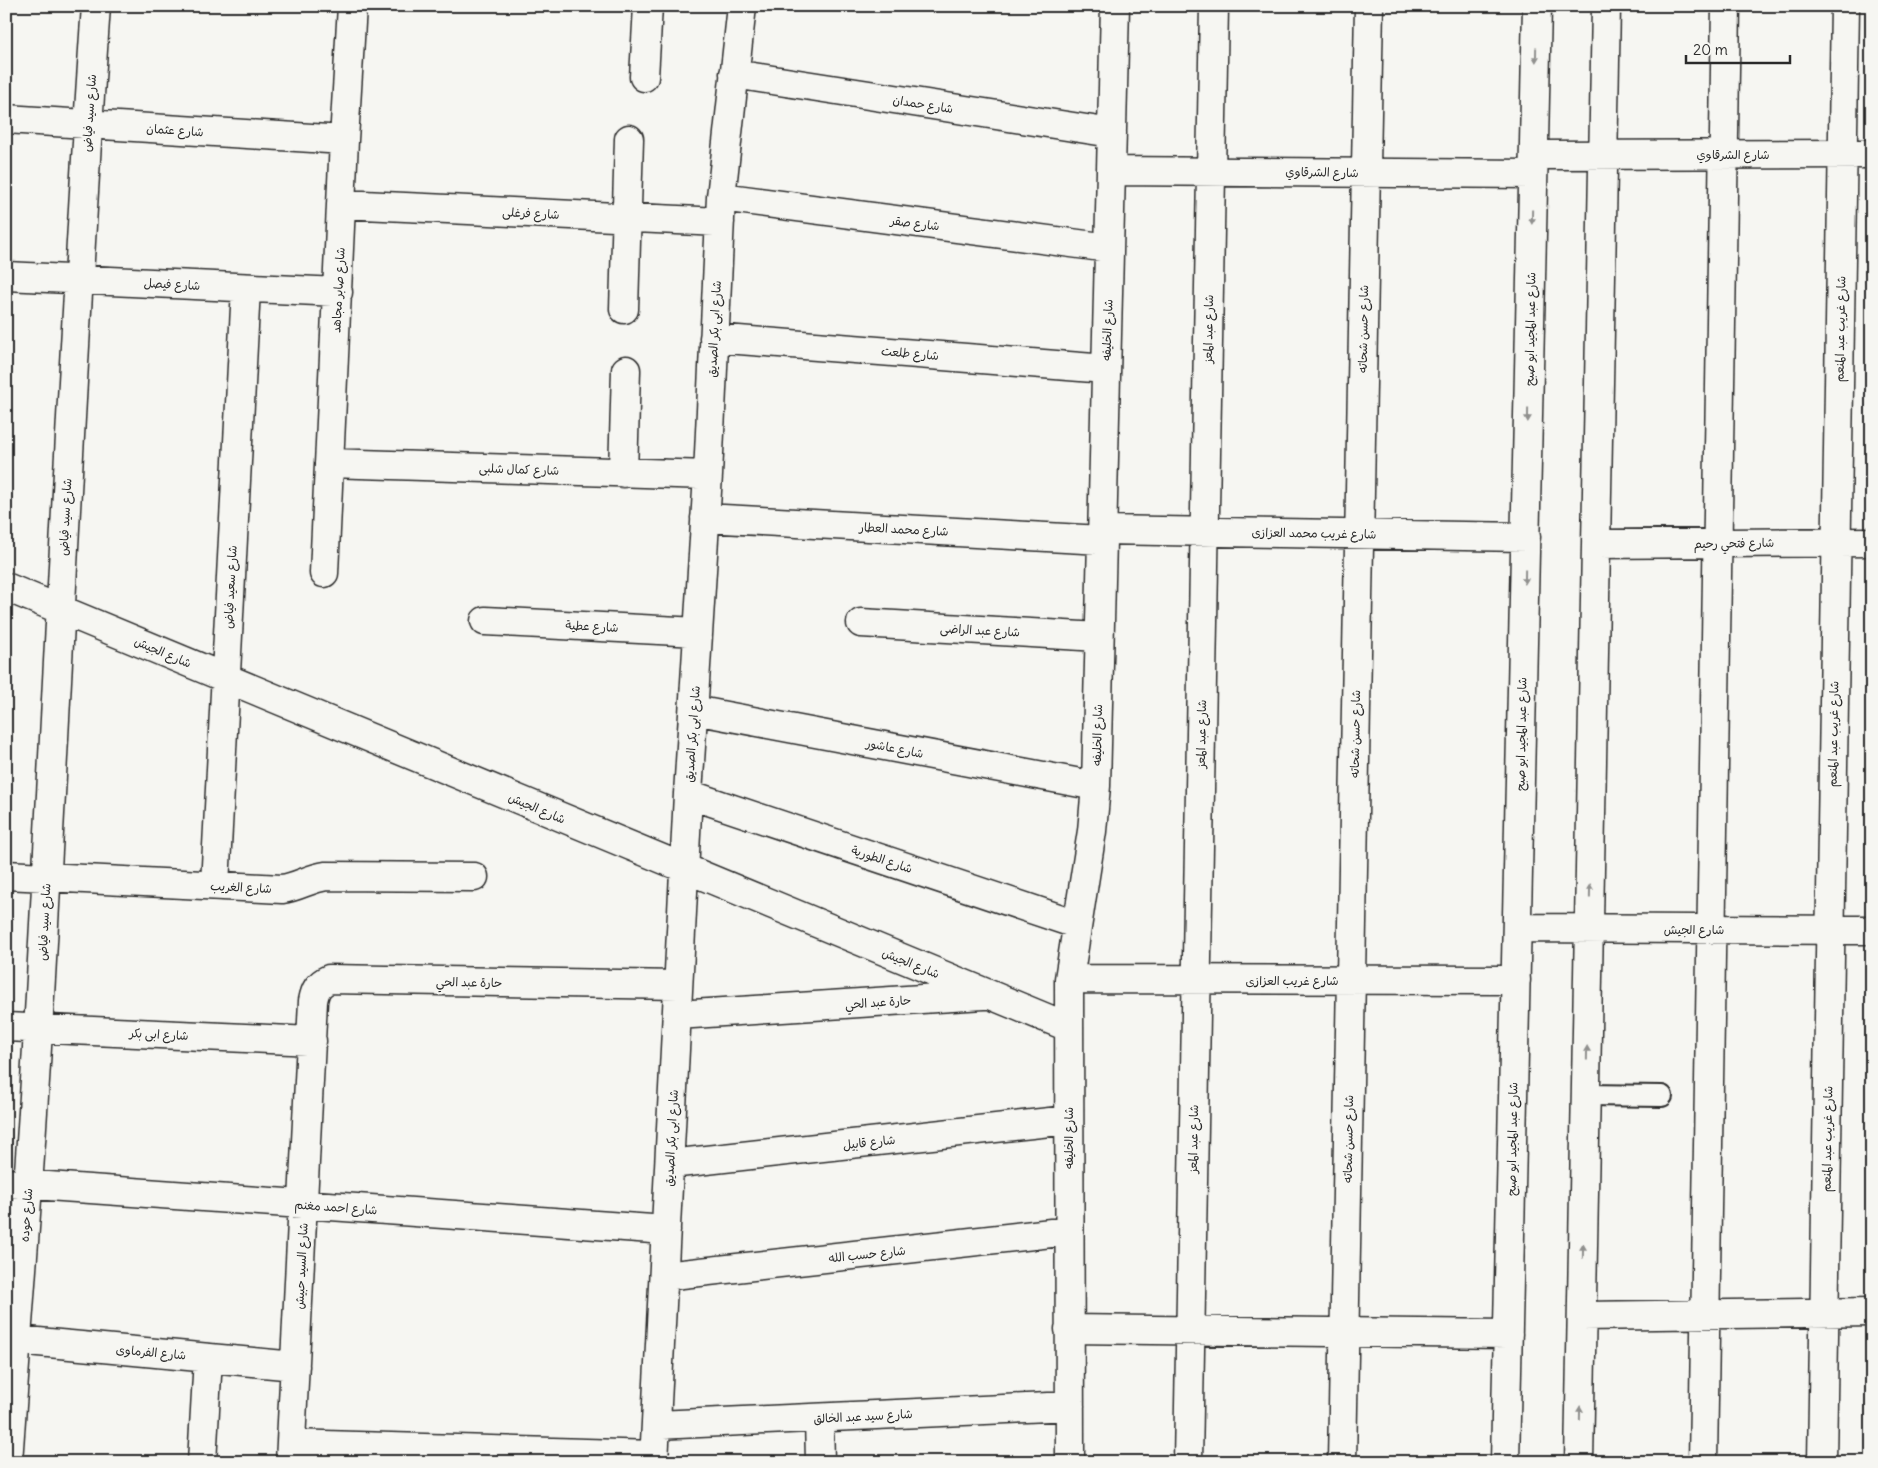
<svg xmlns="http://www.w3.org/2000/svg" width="1878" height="1468" viewBox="0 0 1878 1468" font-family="Delius,'Playpen Sans Arabic',sans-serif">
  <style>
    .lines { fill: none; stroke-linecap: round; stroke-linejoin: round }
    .lane-casing { stroke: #2b2b2b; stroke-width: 24 }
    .street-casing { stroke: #2b2b2b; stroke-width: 31 }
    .lane { stroke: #f6f6f2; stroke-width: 20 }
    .street { stroke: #f6f6f2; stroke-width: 28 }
    .oneway { fill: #90908e }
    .labels { text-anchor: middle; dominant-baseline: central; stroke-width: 4.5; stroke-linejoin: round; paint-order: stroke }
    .street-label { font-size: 12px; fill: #2b2b2b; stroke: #f6f6f2 }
  </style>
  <rect width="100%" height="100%" fill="#f6f6f2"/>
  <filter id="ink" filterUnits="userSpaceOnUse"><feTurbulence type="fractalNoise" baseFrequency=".02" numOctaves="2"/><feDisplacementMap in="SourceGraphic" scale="10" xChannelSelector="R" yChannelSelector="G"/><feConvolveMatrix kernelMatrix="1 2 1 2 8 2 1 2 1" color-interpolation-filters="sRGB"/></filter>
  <g filter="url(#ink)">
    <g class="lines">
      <g class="lane-casing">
        <path id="lane" d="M 1586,1095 L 1662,1096"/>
      </g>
      <g class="street-casing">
        <path id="street" d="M 734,74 L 1112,133
          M 644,77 L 648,6
          M 6,119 L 344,140
          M 1534,155 L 1872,154
          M 1111,171 L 1533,174
          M 721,197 L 1109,248
          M 342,204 L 720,222
          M 6,276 L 338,292
          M 624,309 L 629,139
          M 714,338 L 1106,369
          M 329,463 L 708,475
          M 623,473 L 626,370
          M 705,518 L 1102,540
          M 1103,530 L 1526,537
          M 1596,544 L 1872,542
          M 324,573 L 344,140 L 352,6
          M 6,587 L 1068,1027
          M 485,621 L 698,632
          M 861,623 L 1099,637
          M 694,710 L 1096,786
          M 688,794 L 1076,924
          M 6,875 L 282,889 C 298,887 310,878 326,876 L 474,877
          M 215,885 L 246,288
          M 1517,928 L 1872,930
          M 1069,979 L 1516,980
          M 677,1015 L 983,995
          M 6,1027 L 312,1041
          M 670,1164 L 1068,1120
          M 6,1183 L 666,1230
          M 664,1276 L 1069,1231
          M 1582,1316 L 1872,1312
          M 1069,1329 L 1508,1334
          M 6,1339 L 295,1366
          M 819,1418 L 820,1462
          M 657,1425 L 1070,1406
          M 291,1444 L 654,1455
          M 8,1462 C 18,1318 30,1174 38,1030 C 58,689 72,347 96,6
          M 202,1462 L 208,1358
          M 290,1462 L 313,1001 C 315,990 318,984 329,979 L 678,985
          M 654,1462 L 688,794 L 708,475 L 721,197 L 742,6
          M 1070,1462 L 1069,979 L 1092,831 L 1096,786 L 1115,6
          M 1188,1462 L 1214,6
          M 1342,1462 L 1369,6
          M 1505,1462 L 1537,6
          M 1579,1462 L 1606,6
          M 1703,1462 L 1726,6
          M 1822,1462 L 1845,6"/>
      </g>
      <use href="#lane" class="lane"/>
      <use href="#street" class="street"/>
    </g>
    <defs><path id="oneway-solid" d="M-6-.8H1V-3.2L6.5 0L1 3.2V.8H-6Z" transform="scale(1.25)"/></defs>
    <g class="oneway">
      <use href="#oneway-solid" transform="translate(1536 55) rotate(91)"/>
      <use href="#oneway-solid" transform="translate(1532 217) rotate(91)"/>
      <use href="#oneway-solid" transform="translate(1528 415) rotate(91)"/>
      <use href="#oneway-solid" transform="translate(1525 577) rotate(91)"/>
      <use href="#oneway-solid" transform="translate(1590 891) rotate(-89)"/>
      <use href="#oneway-solid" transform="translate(1587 1053) rotate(-89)"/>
      <use href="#oneway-solid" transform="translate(1583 1251) rotate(-89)"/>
      <use href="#oneway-solid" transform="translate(1580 1413) rotate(-89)"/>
    </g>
  </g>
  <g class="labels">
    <g class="street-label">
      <text transform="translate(923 104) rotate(9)">شارع حمدان</text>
      <text transform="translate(89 113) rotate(-86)">شارع سيد فياض</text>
      <text transform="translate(175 130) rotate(4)">شارع عثمان</text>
      <text x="1733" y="154">شارع الشرقاوي</text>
      <text transform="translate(1322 172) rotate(1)">شارع الشرقاوي</text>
      <text transform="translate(531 213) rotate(3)">شارع فرغلى</text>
      <text transform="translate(915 223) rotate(7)">شارع صقر</text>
      <text transform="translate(172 284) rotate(3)">شارع فيصل</text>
      <text transform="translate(338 290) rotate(-87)">شارع صابر مجاهد</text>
      <text transform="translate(714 329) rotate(-87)">شارع ابى بكر الصديق</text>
      <text transform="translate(1208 329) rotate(-89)">شارع عبد المعز</text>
      <text transform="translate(1363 329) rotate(-89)">شارع حسن شحاته</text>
      <text transform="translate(1530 329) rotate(-89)">شارع عبد المجيد ابو صبح</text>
      <text transform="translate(1840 329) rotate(-89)">شارع غريب عبد المنعم</text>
      <text transform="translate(1107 330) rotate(-88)">شارع الخليفه</text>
      <text transform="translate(910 353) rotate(5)">شارع طلعت</text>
      <text transform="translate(519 469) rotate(2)">شارع كمال شلبى</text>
      <text transform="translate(65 517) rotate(-87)">شارع سيد فياض</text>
      <text transform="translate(904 529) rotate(3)">شارع محمد العطار</text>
      <text transform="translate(1314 533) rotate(1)">شارع غريب محمد العزازى</text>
      <text transform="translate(1734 543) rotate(-1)">شارع فتحي رحيم</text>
      <text transform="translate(230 587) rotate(-87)">شارع سعيد فياض</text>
      <text transform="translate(592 626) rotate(3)">شارع عطية</text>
      <text transform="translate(980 630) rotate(3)">شارع عبد الراضى</text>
      <text transform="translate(163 652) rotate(23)">شارع الجيش</text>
      <text transform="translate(692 734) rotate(-86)">شارع ابى بكر الصديق</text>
      <text transform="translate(1201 734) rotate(-89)">شارع عبد المعز</text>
      <text transform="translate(1355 734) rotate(-89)">شارع حسن شحاته</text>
      <text transform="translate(1521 734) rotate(-89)">شارع عبد المجيد ابو صبح</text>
      <text transform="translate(1833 734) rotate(-89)">شارع غريب عبد المنعم</text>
      <text transform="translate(1097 735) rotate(-89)">شارع الخليفه</text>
      <text transform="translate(895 748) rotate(11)">شارع عاشور</text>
      <text transform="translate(537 808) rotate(23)">شارع الجيش</text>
      <text transform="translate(882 859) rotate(18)">شارع الطورية</text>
      <text transform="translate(241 887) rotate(3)">شارع الغريب</text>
      <text transform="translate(44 922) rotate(-87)">شارع سيد فياض</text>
      <text x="1694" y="929">شارع الجيش</text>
      <text transform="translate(911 963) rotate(22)">شارع الجيش</text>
      <text x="1292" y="980">شارع غريب العزازى</text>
      <text transform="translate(469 982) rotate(1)">حارة عبد الحي</text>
      <text transform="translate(878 1002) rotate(-4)">حارة عبد الحي</text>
      <text transform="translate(159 1034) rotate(3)">شارع ابى بكر</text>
      <text transform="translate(671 1138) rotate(-87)">شارع ابى بكر الصديق</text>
      <text transform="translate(1068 1138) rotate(-90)">شارع الخليفه</text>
      <text transform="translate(1193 1139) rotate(-89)">شارع عبد المعز</text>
      <text transform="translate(1348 1139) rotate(-89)">شارع حسن شحاته</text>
      <text transform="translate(1512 1139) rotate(-89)">شارع عبد المجيد ابو صبح</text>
      <text transform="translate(1827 1139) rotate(-89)">شارع غريب عبد المنعم</text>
      <text transform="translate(869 1142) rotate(-6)">شارع قابيل</text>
      <text transform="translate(336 1207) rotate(4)">شارع احمد مغنم</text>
      <text transform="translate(26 1215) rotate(-86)">شارع حوده</text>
      <text transform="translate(867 1254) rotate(-6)">شارع حسب الله</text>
      <text transform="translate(301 1266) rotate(-87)">شارع السيد حبيش</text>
      <text transform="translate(151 1352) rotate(5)">شارع الفرماوى</text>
      <text transform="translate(863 1416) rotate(-3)">شارع سيد عبد الخالق</text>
    </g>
  </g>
  <rect width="1878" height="1468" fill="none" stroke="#f6f6f2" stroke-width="25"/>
  <rect x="12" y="12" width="1853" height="1443" fill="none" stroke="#2b2b2b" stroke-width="2" filter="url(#ink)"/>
  <path d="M1686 55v8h104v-8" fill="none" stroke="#2b2b2b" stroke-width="2.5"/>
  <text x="1693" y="55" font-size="15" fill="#2b2b2b" stroke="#f6f6f2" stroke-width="4" paint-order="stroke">20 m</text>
</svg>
